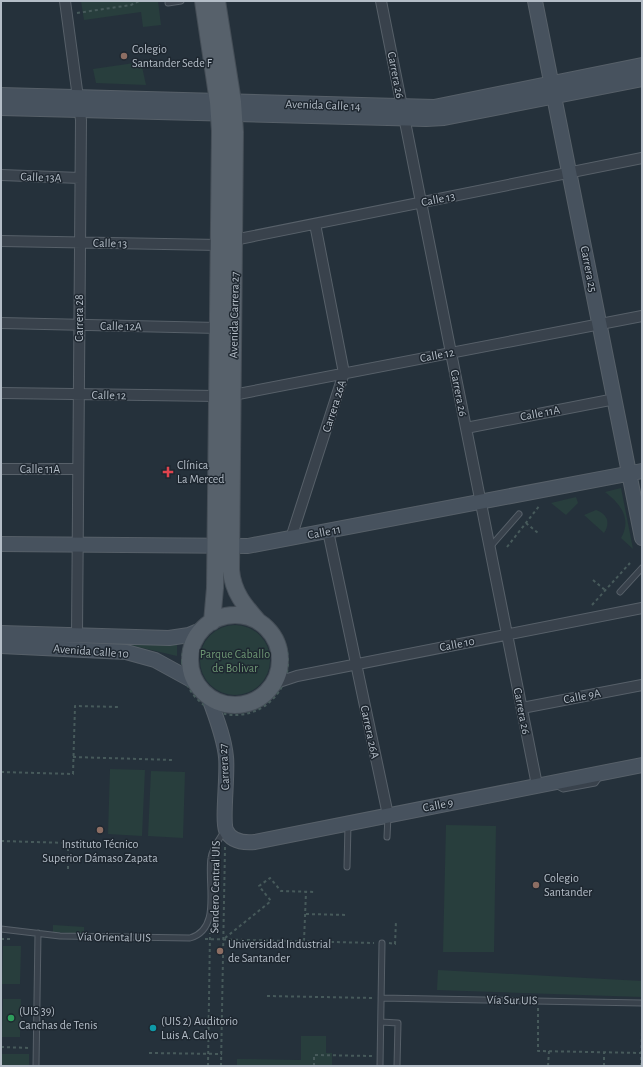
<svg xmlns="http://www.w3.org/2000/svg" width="643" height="1067" viewBox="0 0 643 1067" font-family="'Alegreya Sans',sans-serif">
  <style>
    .green { fill: #283e3d }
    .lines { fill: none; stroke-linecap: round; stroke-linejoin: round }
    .lane-casing { stroke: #576069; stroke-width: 7 }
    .street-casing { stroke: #576069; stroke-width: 12 }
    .secondary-casing { stroke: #576069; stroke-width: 16 }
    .primary-casing { stroke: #454e57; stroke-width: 18 }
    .path { stroke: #475a5b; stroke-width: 2; stroke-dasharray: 3 3; stroke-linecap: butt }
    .lane { stroke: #39424c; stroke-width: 5 }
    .street { stroke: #39424c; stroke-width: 10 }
    .secondary { stroke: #47525e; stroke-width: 14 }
    .primary { stroke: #57616b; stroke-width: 16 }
    .education-dot { fill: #8d6e63; stroke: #1e2730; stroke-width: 1.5 }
    .health-dot { fill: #e0444e; stroke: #1e2730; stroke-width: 1.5 }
    .leisure-dot { fill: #2e9e5b; stroke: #1e2730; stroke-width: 1.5 }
    .culture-dot { fill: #0f9aa8; stroke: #1e2730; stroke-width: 1.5 }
    .labels { text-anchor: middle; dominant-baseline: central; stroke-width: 3; stroke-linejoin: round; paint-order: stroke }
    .poi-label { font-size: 12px; fill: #b4bdc7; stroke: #1e2730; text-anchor: start }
    .street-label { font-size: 12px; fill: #b4bdc7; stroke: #1e2730 }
    .park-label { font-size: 12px; fill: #6d9673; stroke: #1e2730 }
  </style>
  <rect width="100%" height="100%" fill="#25313b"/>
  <path class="green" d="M 81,1 L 158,1 L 161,25 L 143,27 L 141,12 L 84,20 Z
    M 141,62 L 146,85 L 96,83 L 93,69 Z
    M 621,488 L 633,549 L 621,538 C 632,519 621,504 605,492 Z
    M 576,497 L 578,503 L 566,515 L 551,503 Z
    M 596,510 C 607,514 611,522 604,533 L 584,515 Z
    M200 660a35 35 0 1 1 70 0a35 35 0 1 1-70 0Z
    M 130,645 L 177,645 L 177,656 Z
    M 110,769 L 145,770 L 142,836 L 108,834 Z
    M 151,771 L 185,772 L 183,838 L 148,836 Z
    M 446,825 L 496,826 L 494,952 L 443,952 Z
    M 53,925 L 84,927 L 84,934 L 53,932 Z
    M 3,946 L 21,946 L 20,984 L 2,984 Z
    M 438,970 L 642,981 L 642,997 L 437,990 Z
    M 3,999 L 21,999 L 20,1037 L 2,1037 Z
    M 301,1036 L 326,1036 L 326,1053 L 332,1053 L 332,1066 L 230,1066 L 237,1066 L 237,1059 L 301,1060 Z
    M 1,1054 L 29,1054 L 29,1066 L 1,1066 Z"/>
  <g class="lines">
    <g class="lane-casing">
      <path id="lane" d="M 168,3 L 181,1
        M 490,547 L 519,514
        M 620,592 L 642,568
        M 556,785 L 563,789 L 595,783 L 600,776
        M 387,837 L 388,816
        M 347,867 L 348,825
        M 1,929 L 60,936 L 190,938 C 222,929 207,884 211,858 C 212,849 220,838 225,830
        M 381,998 L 642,1003
        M 381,1022 L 398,1023 L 397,1066
        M 36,1066 L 38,933
        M 380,1066 L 382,943"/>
    </g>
    <g class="street-casing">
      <path id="street" d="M 65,1 L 81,120 L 77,635
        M 381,1 L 537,785
        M 1,175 L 80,178
        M 234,240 L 642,158
        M 1,241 L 219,245
        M 1,323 L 218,328
        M 1,393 L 217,396
        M 233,395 L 642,316
        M 466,428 L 615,399
        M 1,469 L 78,469
        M 328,531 L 388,815
        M 291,538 L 344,373 L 315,224
        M 273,684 L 297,676 L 642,608
        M 522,708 L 642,685"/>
    </g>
    <g class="secondary-casing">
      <path id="secondary" d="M 535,1 L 642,538
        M 1,95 L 434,107 L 642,65
        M 1,108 L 426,119 L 444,118 L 642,79
        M 1,544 L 248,546 L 642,471
        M 1,633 L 169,638 L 189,635 L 201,630
        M 1,646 L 126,652 L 155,660 L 197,683
        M 208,695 C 215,715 224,736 226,757 C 228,773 222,820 226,830 C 231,842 244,843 255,842 L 642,765"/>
    </g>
    <g class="primary-casing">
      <path id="primary" d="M 203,1 L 218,102 L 220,131 L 215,588 L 212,622
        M 217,1 L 233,102 L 235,132 L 231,570 C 233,592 244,605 258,621
        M190 660a45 45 0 1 1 90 0a45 45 0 1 1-90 0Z"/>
    </g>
    <path class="path" d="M 77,13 L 131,5 L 139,1
      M 526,523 L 538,533
      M 507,547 L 540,505
      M 593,580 L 605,590
      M 592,605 L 630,563
      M182 662a53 53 0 1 1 106 0a53 53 0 1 1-106 0Z
      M 73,757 L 173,760
      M 1,772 L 73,774 L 75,706 L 120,707
      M 1,841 L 68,843 L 68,871
      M 306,914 L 348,915
      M 225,938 L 271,901 L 259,886 L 270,878 L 281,891 L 316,892
      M 1,939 L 13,939
      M 205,939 L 374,943
      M 304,941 L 306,892
      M 389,943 L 395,944 L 396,921
      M 267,996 L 374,998
      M 538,1008 L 538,1051 L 642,1053
      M 1,1047 L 30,1048
      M 149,1053 L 222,1054
      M 208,1066 L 210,933
      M 221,1066 L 225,847
      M 314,1066 L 314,1055 L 373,1056
      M 548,1066 L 549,1051
      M 604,1066 L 604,1052
      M 641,1066 L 642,1031"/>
    <use href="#lane" class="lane"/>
    <use href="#street" class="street"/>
    <use href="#secondary" class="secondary"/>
    <use href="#primary" class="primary"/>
  </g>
  <g class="education-dot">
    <circle cx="124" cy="56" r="4"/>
    <circle cx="100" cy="830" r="4"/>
    <circle cx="536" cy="885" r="4"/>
    <circle cx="220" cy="951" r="4"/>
  </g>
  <path class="health-dot" d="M166 466h4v4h4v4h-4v4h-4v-4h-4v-4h4z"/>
  <circle class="leisure-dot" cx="11" cy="1018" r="4"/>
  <circle class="culture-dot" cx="153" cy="1028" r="4"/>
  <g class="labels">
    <g class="poi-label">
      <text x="132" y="49">Colegio<tspan x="132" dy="14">Santander Sede F</tspan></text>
      <text x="177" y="465">Clínica<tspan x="177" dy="14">La Merced</tspan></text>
      <text x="100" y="844" text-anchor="middle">Instituto Técnico<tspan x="100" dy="14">Superior Dámaso Zapata</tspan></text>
      <text x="544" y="878">Colegio<tspan x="544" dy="14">Santander</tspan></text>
      <text x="228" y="944">Universidad Industrial<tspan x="228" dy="14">de Santander</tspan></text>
      <text x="19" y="1011">(UIS 39)<tspan x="19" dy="14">Canchas de Tenis</tspan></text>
      <text x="161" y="1021">(UIS 2) Auditorio<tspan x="161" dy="14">Luis A. Calvo</tspan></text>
    </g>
    <g class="street-label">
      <text transform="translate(396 75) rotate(79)">Carrera 26</text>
      <text transform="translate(323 105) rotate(2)">Avenida Calle 14</text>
      <text transform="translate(41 177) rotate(2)">Calle 13A</text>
      <text transform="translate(438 199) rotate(-11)">Calle 13</text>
      <text transform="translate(110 243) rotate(1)">Calle 13</text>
      <text transform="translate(589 269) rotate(79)">Carrera 25</text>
      <text transform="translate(234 315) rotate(-89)">Avenida Carrera 27</text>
      <text transform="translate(79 318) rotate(-90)">Carrera 28</text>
      <text transform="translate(121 326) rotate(1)">Calle 12A</text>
      <text transform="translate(437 355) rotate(-11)">Calle 12</text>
      <text transform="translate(459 393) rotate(79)">Carrera 26</text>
      <text transform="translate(109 395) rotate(1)">Calle 12</text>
      <text transform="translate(334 406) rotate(-72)">Carrera 26A</text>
      <text transform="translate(540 413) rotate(-11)">Calle 11A</text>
      <text x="40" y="469">Calle 11A</text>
      <text transform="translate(324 532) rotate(-11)">Calle 11</text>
      <text transform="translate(457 644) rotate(-11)">Calle 10</text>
      <text transform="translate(91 651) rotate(4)">Avenida Calle 10</text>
      <text transform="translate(582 696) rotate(-11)">Calle 9A</text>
      <text transform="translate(522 711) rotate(79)">Carrera 26</text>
      <text transform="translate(370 732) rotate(78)">Carrera 26A</text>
      <text transform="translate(224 767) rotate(-93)">Carrera 27</text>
      <text transform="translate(438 805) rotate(-11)">Calle 9</text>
      <text transform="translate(215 887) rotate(-89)">Sendero Central UIS</text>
      <text transform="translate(114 937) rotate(1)">Vía Oriental UIS</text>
      <text transform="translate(512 1000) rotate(1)">Vía Sur UIS</text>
    </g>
    <g class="park-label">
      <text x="235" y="654">Parque Caballo<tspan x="235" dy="14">de Bolivar</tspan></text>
    </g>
  </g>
  <rect width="643" height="1067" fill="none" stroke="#b4bdc7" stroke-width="4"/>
</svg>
